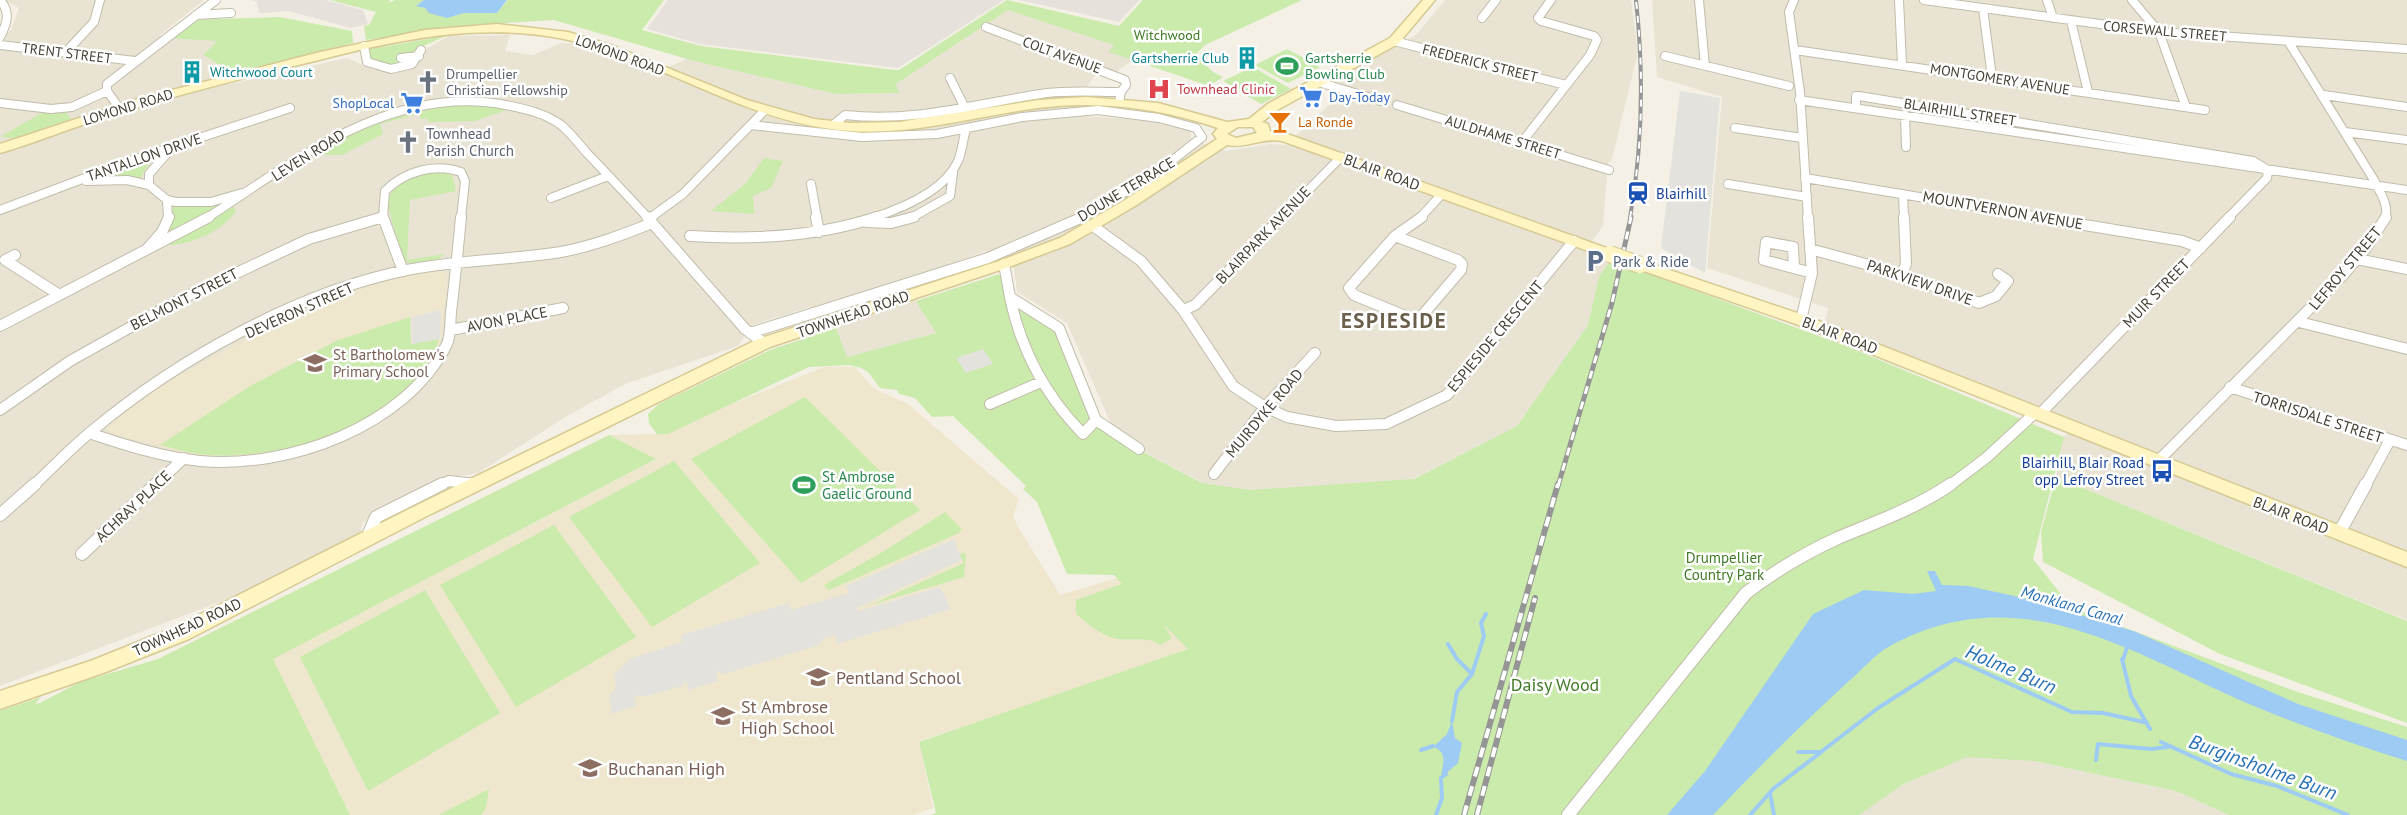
<svg xmlns="http://www.w3.org/2000/svg" width="2407" height="815" viewBox="0 0 2407 815" font-family="'PT Sans',sans-serif">
  <style>
    .residential { fill: #e8e3d3 }
    .industrial { fill: #e6e1da }
    .education { fill: #eee7ce }
    .green { fill: #caebab }
    .parking { fill: #e4e2dd }
    .water { fill: #9dcbf4 }
    .lines { fill: none; stroke-linecap: round; stroke-linejoin: round }
    .stream { stroke: #9dcbf4; stroke-width: 4 }
    .street-far2-casing { stroke: #c2bcaa; stroke-width: 10 }
    .street-far1-casing { stroke: #c2bcaa; stroke-width: 12 }
    .street-casing { stroke: #c2bcaa; stroke-width: 14 }
    .secondary-casing { stroke: #d6c992; stroke-width: 3 }
    .street-far2 { stroke: #fff; stroke-width: 8 }
    .street-far1 { stroke: #fff; stroke-width: 10 }
    .street { stroke: #fff; stroke-width: 12 }
    .secondary { fill: #fff5c3; fill-rule: evenodd }
    .rail-far2-casing { stroke: #959595; stroke-width: 4 }
    .rail-far1-casing { stroke: #959595; stroke-width: 5 }
    .rail-casing { stroke: #959595; stroke-width: 6 }
    .rail-far2 { stroke: #fff; stroke-width: 2; stroke-dasharray: 7; stroke-linecap: butt }
    .rail-far1 { stroke: #fff; stroke-width: 3; stroke-dasharray: 8; stroke-linecap: butt }
    .rail { stroke: #fff; stroke-width: 4; stroke-dasharray: 10; stroke-linecap: butt }
    .secondary-bridge-casing { stroke: #d6c992; stroke-width: 18; stroke-linecap: butt }
    .secondary-bridge { stroke: #fff5c3; stroke-width: 16 }
    .labels { text-anchor: middle; dominant-baseline: central; stroke-width: 5; stroke-linejoin: round; paint-order: stroke }
    .far-street-label { font-size: 14px; fill: #464034; stroke: #fff }
    .far-park-label { font-size: 14px; fill: #3f7b24; stroke: #fff }
    .far-culture-label { font-size: 14px; fill: #0d838f; stroke: #fff; text-anchor: end }
    .far-leisure-label { font-size: 14px; fill: #27864d; stroke: #fff; text-anchor: start }
    .far-worship-label { font-size: 14px; fill: #5b616d; stroke: #fff; text-anchor: start }
    .far-health-label { font-size: 14px; fill: #be3a42; stroke: #fff; text-anchor: start }
    .far-shop-label { font-size: 14px; fill: #366cbe; stroke: #fff; text-anchor: start }
    .far-food-label { font-size: 14px; fill: #c56008; stroke: #fff; text-anchor: start }
    .worship-label { font-size: 15px; fill: #5b616d; stroke: #fff; text-anchor: start }
    .street-label { font-size: 15px; fill: #464034; stroke: #fff }
    .transit-label { font-size: 15px; fill: #164399; stroke: #fff; text-anchor: start }
    .service-label { font-size: 15px; fill: #4e5e75; stroke: #fff; text-anchor: start }
    .education-label { font-size: 15px; fill: #785e54; stroke: #fff; text-anchor: start }
    .leisure-label { font-size: 15px; fill: #27864d; stroke: #fff; text-anchor: start }
    .park-label { font-size: 15px; fill: #3f7b24; stroke: #fff }
    .water-label { font-size: 16px; font-style: italic; fill: #2771b8; stroke: #fff }
    .near-education-label { font-size: 18px; fill: #785e54; stroke: #fff; text-anchor: start }
    .near-park-label { font-size: 18px; fill: #3f7b24; stroke: #fff }
    .near-water-label { font-size: 20px; font-style: italic; fill: #2771b8; stroke: #fff }
    .district-label { font-size: 21px; font-weight: bold; letter-spacing: 1.5px; fill: #6a5f4b; stroke: #fff }
  </style>
  <rect width="100%" height="100%" fill="#f4f0e5"/>
  <path class="residential" d="M 4,0 L 204,0 L 159,36 L 217,41 L 203,55 L 227,69 L 230,84 L 347,58 L 372,69 L 396,73 L 414,65 L 424,50 L 449,36 L 510,35 L 505,51 L 533,55 L 561,43 L 572,43 L 652,74 L 687,59 L 836,94 L 898,93 L 896,84 L 1008,10 L 1115,45 L 1110,52 L 1133,60 L 1117,71 L 1098,71 L 1068,115 L 1148,120 L 1191,131 L 1191,139 L 1226,151 L 1270,144 L 1286,145 L 1348,87 L 1332,82 L 1417,34 L 1445,0 L 1631,0 L 1638,52 L 1612,159 L 1608,163 L 1603,226 L 1585,250 L 1611,260 L 1599,276 L 1588,325 L 1517,426 L 1411,480 L 1252,491 L 1203,483 L 1144,452 L 1139,443 L 1111,424 L 1067,323 L 1017,292 L 1014,267 L 985,251 L 904,281 L 936,333 L 847,357 L 836,328 L 810,307 L 752,325 L 738,346 L 625,384 L 567,416 L 478,473 L 450,478 L 363,522 L 360,533 L 230,598 L 0,686 L 0,40 L 11,30 L 19,8 Z
    M 1652,0 L 2407,0 L 2407,620 L 2056,477 L 2063,438 L 2076,424 L 1825,323 L 1828,308 L 1707,268 L 1722,97 L 1657,77 Z
    M 1981,750 L 2176,791 L 2229,815 L 1840,815 L 1845,811 Z"/>
  <path class="industrial" d="M 252,0 L 325,0 L 363,10 L 368,24 L 350,28 L 289,11 L 259,13 L 257,2 Z
    M 668,0 L 1004,0 L 898,68 L 700,44 L 647,29 Z
    M 1019,0 L 1139,0 L 1119,22 Z"/>
  <path class="education" d="M 438,269 L 448,275 L 441,339 L 437,352 L 423,372 L 403,394 L 348,429 L 301,446 L 239,457 L 216,458 L 190,454 L 108,433 L 107,427 L 111,420 L 167,382 L 271,326 L 352,292 L 397,278 Z
    M 824,367 L 855,367 L 873,388 L 908,404 L 1019,499 L 1013,516 L 1017,525 L 1060,595 L 1117,578 L 1192,652 L 919,741 L 933,808 L 913,815 L 350,815 L 272,659 L 655,460 L 609,435 L 657,434 Z"/>
  <path class="green" d="M 330,0 L 390,0 L 388,3 L 395,0 L 424,0 L 417,5 L 447,18 L 464,13 L 497,13 L 508,0 L 664,0 L 642,30 L 701,46 L 894,70 L 899,70 L 1007,0 L 1119,26 L 1143,0 L 1302,0 L 1205,45 L 1195,55 L 1213,72 L 1223,77 L 1209,86 L 1109,52 L 1114,45 L 1008,10 L 896,84 L 899,93 L 836,94 L 694,61 L 554,20 L 472,25 L 366,40 L 364,26 L 369,25 L 376,12 Z
    M 280,17 L 352,31 L 353,43 L 229,74 L 227,69 L 203,55 L 217,41 L 170,38 L 191,20 Z
    M 446,36 L 416,49 L 404,64 L 385,66 L 369,58 L 370,49 Z
    M 1287,49 L 1320,67 L 1288,83 L 1255,65 Z
    M 1253,67 L 1291,89 L 1261,104 L 1223,81 Z
    M 462,105 L 509,109 L 475,121 L 429,122 L 426,118 L 421,119 L 419,114 L 380,124 L 383,134 L 342,155 L 312,155 C 358,127 409,110 462,105 Z
    M 45,111 L 65,111 L 71,119 L 16,138 L 0,137 Z
    M 161,153 L 148,165 L 140,179 L 88,177 Z
    M 764,158 L 783,161 L 771,188 L 753,196 L 754,214 L 711,211 L 745,184 Z
    M 441,170 L 452,175 L 456,191 L 410,200 L 407,260 L 446,254 C 430,264 421,266 403,261 C 390,202 366,187 441,170 Z
    M 228,200 L 159,240 L 171,223 L 173,205 Z
    M 233,206 L 236,211 C 222,232 189,246 165,245 Z
    M 1611,260 L 1846,346 L 2064,437 L 2033,559 L 2072,608 L 2295,691 L 2407,727 L 2407,815 L 2229,815 L 2176,791 L 2034,761 L 1967,757 L 1902,785 L 1859,815 L 931,815 L 936,813 L 919,742 L 1188,649 L 1163,624 L 1172,638 L 1160,645 C 1148,635 1128,642 1113,638 C 1098,633 1088,624 1076,614 L 1076,600 L 1122,584 L 1114,575 L 1067,574 L 1037,502 L 1023,489 L 1026,486 L 953,416 L 932,417 L 915,398 L 899,394 L 897,390 L 880,388 L 868,372 L 861,368 L 849,365 L 809,367 L 668,434 L 657,434 L 649,423 L 648,414 L 659,404 L 770,350 L 836,328 L 847,357 L 936,333 L 916,301 L 999,274 L 1015,302 L 1054,327 L 1107,433 L 1202,483 L 1250,490 L 1414,479 L 1517,426 L 1588,325 L 1599,276 Z
    M 410,317 L 411,344 L 439,339 C 416,422 285,460 209,455 C 192,454 176,449 160,445 L 250,386 L 338,340 Z
    M 805,397 L 920,510 L 801,583 L 691,459 Z
    M 609,435 L 656,459 L 273,659 L 350,815 L 0,815 L 0,711 L 41,697 L 35,704 L 40,703 L 80,682 L 158,659 Z
    M 674,461 L 760,563 L 652,627 L 569,517 Z
    M 2056,477 L 2407,621 L 2407,723 L 2220,654 L 2043,562 L 2041,532 Z
    M 945,512 L 962,529 L 959,533 L 829,590 L 824,585 L 886,550 Z
    M 554,525 L 636,637 L 516,707 L 440,585 Z
    M 966,553 L 964,577 L 870,605 L 964,563 L 959,554 Z
    M 425,590 L 500,713 L 368,791 L 300,657 Z
    M 489,789 L 486,808 L 481,815 L 439,815 Z"/>
  <path class="parking" d="M 1680,91 L 1720,98 L 1705,273 L 1661,248 Z
    M 441,310 L 440,339 L 412,344 L 411,317 Z
    M 983,349 L 993,364 L 966,373 L 956,358 Z
    M 954,539 L 962,560 L 857,608 L 859,611 L 940,587 L 951,609 L 837,644 L 835,635 L 823,639 L 819,645 L 724,674 L 717,671 L 718,681 L 688,690 L 686,680 L 682,686 L 644,697 L 639,695 L 635,697 L 636,706 L 611,714 L 609,696 L 616,688 L 614,675 L 629,659 L 682,642 L 681,635 L 789,603 L 791,610 L 849,593 L 846,586 Z"/>
  <path class="water" d="M 424,0 L 507,0 L 497,13 L 464,13 L 447,18 L 429,13 L 425,8 L 416,6 Z
    M 1927,571 L 1935,571 L 1942,585 L 1968,586 L 2019,597 L 2098,620 L 2136,632 L 2298,704 L 2407,740 L 2407,761 C 2354,744 2301,726 2249,704 C 2131,653 2020,575 1890,646 C 1875,654 1862,670 1849,681 C 1802,724 1757,769 1713,815 L 1667,815 L 1705,771 L 1813,614 L 1864,590 L 1913,594 L 1936,591 Z
    M 1452,721 L 1455,738 L 1462,743 L 1458,763 L 1441,778 C 1442,765 1449,752 1433,747 L 1447,734 Z"/>
  <g class="lines">
    <path class="stream" d="M 1448,644 L 1457,659 L 1472,674
      M 2122,659 L 2131,696 L 2150,729
      M 2123,660 L 2128,644
      M 1452,721 L 1457,692 L 1472,674 L 1484,636 L 1481,623 L 1486,614
      M 2161,742 L 2231,774 L 2277,786 L 2348,815
      M 1421,750 L 1433,746
      M 1798,752 L 1821,752 L 1878,708 L 1955,659 L 2072,712 L 2103,713 L 2144,722
      M 2096,760 L 2098,744 L 2151,749 L 2168,747
      M 1770,793 L 1774,815
      M 1436,815 L 1442,798 L 1441,778 L 1446,774
      M 1750,815 L 1774,788 L 1820,753"/>
    <g class="street-far2-casing">
      <path id="street-far2" d="M 0,0 C 11,12 7,24 0,37
        M 1699,0 L 1705,66
        M 1794,0 L 1789,12 L 1800,92 L 1808,218
        M 1899,0 L 1902,64
        M 1924,0 L 2159,32 L 2407,49
        M 2047,0 L 2053,18
        M 2132,0 L 2159,32 L 2186,107
        M 1983,9 L 1992,77
        M 196,15 L 231,13
        M 1482,18 L 1496,0
        M 2071,21 L 2088,92
        M 986,27 L 1125,80 L 1126,85 L 1121,92
        M 1394,41 L 1566,85
        M 2288,41 L 2374,180 C 2379,191 2390,206 2385,218
        M 0,45 L 135,61
        M 364,46 L 367,62 L 391,69 L 412,64 L 421,50
        M 1795,50 L 2205,110
        M 67,51 L 94,22 L 100,0
        M 1665,56 L 1789,86
        M 401,58 L 419,56
        M 950,78 L 965,108
        M 1318,82 L 1381,101
        M 2324,95 L 2407,107
        M 1799,100 L 2407,190
        M 0,103 L 51,109 L 72,107 L 107,91
        M 1397,105 L 1609,170
        M 1856,107 L 1856,96 L 1859,96 L 2253,161 L 2268,170 L 2267,178 L 2228,218
        M 120,109 L 107,91 L 107,84 L 216,0
        M 1905,115 L 1906,147
        M 751,125 L 862,137 L 937,134 L 1022,117 L 1098,110 L 1159,118 L 1196,128 L 1202,137 L 1154,175 L 1080,218
        M 833,125 L 845,115 C 916,123 978,103 1047,93 C 1071,90 1097,92 1121,92 L 1119,102
        M 1735,128 L 1802,138
        M 2345,132 L 2407,140
        M 1522,142 L 1590,55 L 1597,40 L 1594,36 L 1541,21 L 1538,18 L 1551,0
        M 170,150 L 149,174 L 149,185 L 167,200 L 176,202 L 211,202 L 242,193
        M 1805,178 L 2045,218
        M 86,181 L 127,180 L 149,185
        M 811,184 L 817,218
        M 1728,184 L 1807,197
        M 1903,194 L 1904,218
        M 551,198 L 608,176
        M 167,200 L 168,218
        M 0,210 L 130,161 L 290,108
        M 207,218 C 294,161 393,83 506,105 C 525,109 545,113 561,125 C 570,132 578,143 586,152 C 607,174 628,196 648,218
        M 379,218 L 383,217
        M 383,218 L 385,191 C 405,171 435,163 461,172 L 465,181 L 461,218
        M 650,218 L 683,194 L 765,110
        M 872,218 C 900,209 945,191 958,161 C 962,152 963,139 966,129
        M 911,218 L 950,196 L 953,173
        M 1281,218 L 1341,157
        M 1420,218 L 1441,195"/>
    </g>
    <g class="street-far1-casing">
      <path id="street-far1" d="M 383,217 L 403,271
        M 647,217 L 745,329 L 764,343
        M 816,217 L 819,232
        M 2036,217 L 2182,241 L 2201,248
        M 649,219 L 652,217
        M 867,222 L 891,223 L 914,217
        M 1093,226 L 1141,261 L 1183,310 L 1233,386 L 1265,407 L 1287,417 L 1336,426 L 1386,424 L 1447,395 L 1574,241
        M 690,236 C 753,240 817,237 877,217
        M 1395,236 L 1458,260 L 1462,264 L 1461,270 L 1420,318 L 1410,318 L 1354,295 L 1349,288 Z
        M 1395,236 L 1422,217
        M 147,249 L 162,232 L 169,217
        M 1810,249 L 1902,274 L 1979,303 L 1996,296 L 2008,281 L 1998,274
        M 15,255 L 5,260 L 58,294
        M 2357,259 L 2407,269
        M 1004,264 L 1010,297 L 1059,328 L 1096,420 L 1139,449
        M 1794,268 L 1793,247 L 1766,242 L 1764,260 L 1812,273
        M 1902,274 L 1906,264 L 1904,217
        M 1010,297 C 1021,351 1045,395 1083,434 L 1096,420
        M 1183,310 L 1195,305 L 1282,217
        M 1801,320 L 1812,273 L 1808,217
        M 2299,322 L 2407,349
        M 0,326 L 209,217
        M 451,330 L 563,308
        M 750,333 L 988,258 L 1083,217
        M 2230,387 L 2407,445
        M 990,404 L 1041,382
        M 0,410 L 70,361 L 179,300 L 309,239 L 383,217
        M 2039,415 L 2230,217
        M 89,433 C 125,445 162,457 200,461 C 287,469 406,427 447,344 C 451,335 450,322 451,312 C 455,280 458,248 461,217
        M 2157,462 L 2344,274 L 2366,248 L 2386,217
        M 1214,474 L 1265,407 L 1315,353
        M 33,486 C 53,467 72,447 93,430 C 178,359 298,292 407,270 C 458,260 510,260 561,252 C 593,246 622,235 652,223
        M 154,486 L 184,458
        M 438,486 L 449,481 L 476,484
        M 1949,486 L 1986,458 L 2035,413
        M 2365,486 L 2390,440"/>
    </g>
    <g class="street-casing">
      <path id="street" d="M 0,515 L 35,484
        M 2339,533 L 2366,484
        M 367,538 L 376,517 L 442,484
        M 82,554 L 156,484
        M 1568,815 L 1746,593 C 1775,571 1805,553 1838,538 C 1876,522 1916,508 1951,484"/>
    </g>
    <g class="secondary-casing">
      <path id="secondary" d="M 1423,0 L 1435,0 L 1398,44 L 1279,109 L 1262,122 L 1268,124 L 1270,131 L 1290,135 L 1615,251 L 1617,254 L 1615,257 L 1605,257 L 1282,141 C 1262,137 1246,149 1227,145 L 1135,206 L 1070,244 L 1009,267 L 770,347 L 427,516 L 189,639 L 106,672 L 0,709 L 0,691 L 93,660 L 175,627 L 415,506 L 758,339 L 999,261 L 1060,238 L 1125,200 L 1217,139 L 1213,134 L 1218,128 C 1160,108 1099,100 1038,108 C 976,116 914,135 851,131 C 745,124 663,59 564,39 C 480,22 396,40 315,61 C 247,77 180,94 113,115 C 75,126 38,142 0,153 L 0,144 L 137,99 L 320,52 L 425,30 L 497,24 L 568,32 L 608,44 L 747,100 L 814,119 L 851,123 L 899,122 L 1039,100 L 1086,97 L 1158,103 L 1227,122 L 1249,119 L 1269,103 L 1390,38 ZM 1238,127 L 1253,127 L 1257,133 L 1236,138 L 1227,134 Z
        M 1640,260 L 1806,316 L 2407,552 L 2407,567 L 1796,324 L 1635,268 L 1633,265 Z"/>
    </g>
    <use href="#street-far2" class="street-far2"/>
    <use href="#street-far1" class="street-far1"/>
    <use href="#street" class="street"/>
    <use href="#secondary" class="secondary"/>
    <g class="rail-far2-casing">
      <path id="rail-far2" d="M 1630,218 C 1643,144 1644,74 1636,0"/>
    </g>
    <g class="rail-far1-casing">
      <path id="rail-far1" d="M 1558,486 L 1612,303 L 1631,217"/>
    </g>
    <g class="rail-casing">
      <path id="rail" d="M 1464,815 L 1558,484
        M 1477,815 L 1535,598"/>
    </g>
    <use href="#rail-far2" class="rail-far2"/>
    <use href="#rail-far1" class="rail-far1"/>
    <use href="#rail" class="rail"/>
    <g class="secondary-bridge-casing">
      <path id="secondary-bridge" d="M 1610,254 L 1640,265"/>
    </g>
    <use href="#secondary-bridge" class="secondary-bridge"/>
  </g>
  <defs>
    <g id="building-bare" transform="scale(1.8)"><path d="M-4-6H4V6H1V3H-1V6H-4ZM-2.5-4.3h1.7v1.8h-1.7ZM.8-4.3h1.7v1.8H.8ZM-2.5-1h1.7V.8h-1.7ZM.8-1h1.7V.8H.8Z" fill="#0f9aa8" stroke="#fff" stroke-width="2.5" paint-order="stroke"/></g>
    <g id="stadium-bare" transform="scale(1.8)"><path d="M0-5a6.5 5 0 1 0 0 10a6.5 5 0 1 0 0-10ZM-3.5-1.8h7v3.6h-7Z" fill="#2e9e5b" stroke="#fff" stroke-width="2.5" paint-order="stroke"/></g>
    <g id="church-bare" transform="scale(1.8)"><path d="M-1.2-6h2.4v3.5h3.3v2.4h-3.3V6h-2.4V-.1h-3.3v-2.4h3.3Z" fill="#6b7280" stroke="#fff" stroke-width="2.5" paint-order="stroke"/></g>
    <g id="hospital-bare" transform="scale(1.8)"><path d="M-5-5h3v3.5h4V-5h3V5h-3V1.5h-4V5h-3Z" fill="#e0444e" stroke="#fff" stroke-width="2.5" paint-order="stroke"/></g>
    <g id="supermarket-bare" transform="scale(1.8)"><path d="M-6-5.5h2.5l.6 2H6L4.5 2H-2.5L-4.4-4H-6ZM-1.5 3.2a1.3 1.3 0 1 0 .1 0ZM3 3.2a1.3 1.3 0 1 0 .1 0Z" fill="#3f7fe0" stroke="#fff" stroke-width="2.5" paint-order="stroke"/></g>
    <g id="bar-bare" transform="scale(1.8)"><path d="M-6-5H6L.8 .8V4.5H3.5V6h-7V4.5H-.8V.8Z" fill="#e8710a" stroke="#fff" stroke-width="2.5" paint-order="stroke"/></g>
    <g id="station-bare" transform="scale(1.8)"><path d="M-3-6H3Q5-6 5-4V2Q5 4 3 4L4.5 6H3L1.5 4h-3L-3 6H-4.5L-3 4Q-5 4-5 2V-4Q-5-6-3-6ZM-3.5-4v3h7v-3ZM-3.5 1v1.5H-2V1ZM2 1v1.5H3.5V1Z" fill="#1a4fb4" stroke="#fff" stroke-width="2.5" paint-order="stroke"/></g>
    <g id="parking-bare" transform="scale(1.8)"><path d="M-3.5-5.5H1a3.5 3.5 0 0 1 0 7H-1V5.5H-3.5ZM-1-3.4V-.6H.8a1.4 1.4 0 0 0 0-2.8Z" fill="#5c6f8a" stroke="#fff" stroke-width="2.5" paint-order="stroke"/></g>
    <g id="school-bare" transform="scale(1.8)"><path d="M0-5L7-2L0 1L-7-2ZM-4 1L0 2.5L4 1V4Q0 6-4 4Z" fill="#8d6e63" stroke="#fff" stroke-width="2.5" paint-order="stroke"/></g>
    <g id="bus-bare" transform="scale(1.8)"><path d="M-5-6H5V4H4V6H2V4H-2V6H-4V4H-5ZM-3.5-4V0h7V-4ZM-3.5 1.2v1.5H-2V1.2ZM2 1.2v1.5H3.5V1.2Z" fill="#1a4fb4" stroke="#fff" stroke-width="2.5" paint-order="stroke"/></g>
  </defs>
  <g fill-rule="evenodd">
    <use href="#building-bare" x="1247" y="58"/>
    <use href="#stadium-bare" x="1287" y="66"/>
    <use href="#building-bare" x="192" y="72"/>
    <use href="#church-bare" x="428" y="82"/>
    <use href="#hospital-bare" x="1159" y="89"/>
    <use href="#supermarket-bare" x="1311" y="97"/>
    <use href="#supermarket-bare" x="412" y="103"/>
    <use href="#bar-bare" x="1280" y="122"/>
    <use href="#church-bare" x="408" y="142"/>
    <use href="#station-bare" x="1638" y="193"/>
    <use href="#parking-bare" x="1595" y="261"/>
    <use href="#school-bare" x="315" y="363"/>
    <use href="#bus-bare" x="2162" y="471"/>
    <use href="#stadium-bare" x="804" y="485"/>
    <use href="#school-bare" x="818" y="677"/>
    <use href="#school-bare" x="723" y="716"/>
    <use href="#school-bare" x="590" y="768"/>
  </g>
  <g class="labels">
    <g class="far-street-label">
      <text transform="translate(2165 31) rotate(5)">CORSEWALL STREET</text>
      <text transform="translate(67 53) rotate(7)">TRENT STREET</text>
      <text transform="translate(620 55) rotate(20)">LOMOND ROAD</text>
      <text transform="translate(1062 55) rotate(20)">COLT AVENUE</text>
      <text transform="translate(1480 63) rotate(14)">FREDERICK STREET</text>
      <text transform="translate(2000 79) rotate(9)">MONTGOMERY AVENUE</text>
      <text transform="translate(128 107) rotate(-17)">LOMOND ROAD</text>
      <text transform="translate(1960 112) rotate(9)">BLAIRHILL STREET</text>
      <text transform="translate(1503 137) rotate(17)">AULDHAME STREET</text>
    </g>
    <g class="far-park-label">
      <text x="1167" y="35">Witchwood</text>
    </g>
    <g class="far-culture-label">
      <text x="1229" y="58">Gartsherrie Club</text>
      <text x="210" y="72" text-anchor="start">Witchwood Court</text>
    </g>
    <g class="far-leisure-label">
      <text x="1305" y="58">Gartsherrie<tspan x="1305" dy="16">Bowling Club</tspan></text>
    </g>
    <g class="far-worship-label">
      <text x="446" y="74">Drumpellier<tspan x="446" dy="16">Christian Fellowship</tspan></text>
    </g>
    <g class="far-health-label">
      <text x="1177" y="89">Townhead Clinic</text>
    </g>
    <g class="far-shop-label">
      <text x="1329" y="97">Day-Today</text>
      <text x="394" y="103" text-anchor="end">ShopLocal</text>
    </g>
    <g class="far-food-label">
      <text x="1298" y="122">La Ronde</text>
    </g>
    <g class="worship-label">
      <text x="426" y="133">Townhead<tspan x="426" dy="17">Parish Church</tspan></text>
    </g>
    <g class="street-label">
      <text transform="translate(308 155) rotate(-32)">LEVEN ROAD</text>
      <text transform="translate(144 157) rotate(-19)">TANTALLON DRIVE</text>
      <text transform="translate(1382 172) rotate(20)">BLAIR ROAD</text>
      <text transform="translate(1126 189) rotate(-31)">DOUNE TERRACE</text>
      <text transform="translate(2003 210) rotate(10)">MOUNTVERNON AVENUE</text>
      <text transform="translate(1263 235) rotate(-46)">BLAIRPARK AVENUE</text>
      <text transform="translate(2345 268) rotate(-50)">LEFROY STREET</text>
      <text transform="translate(1920 282) rotate(19)">PARKVIEW DRIVE</text>
      <text transform="translate(2156 293) rotate(-46)">MUIR STREET</text>
      <text transform="translate(184 299) rotate(-27)">BELMONT STREET</text>
      <text transform="translate(299 310) rotate(-24)">DEVERON STREET</text>
      <text transform="translate(853 314) rotate(-19)">TOWNHEAD ROAD</text>
      <text transform="translate(507 319) rotate(-11)">AVON PLACE</text>
      <text transform="translate(1840 335) rotate(21)">BLAIR ROAD</text>
      <text transform="translate(1495 336) rotate(-50)">ESPIESIDE CRESCENT</text>
      <text transform="translate(1264 413) rotate(-50)">MUIRDYKE ROAD</text>
      <text transform="translate(2318 417) rotate(18)">TORRISDALE STREET</text>
      <text transform="translate(133 506) rotate(-43)">ACHRAY PLACE</text>
      <text transform="translate(2291 515) rotate(21)">BLAIR ROAD</text>
      <text transform="translate(187 627) rotate(-25)">TOWNHEAD ROAD</text>
    </g>
    <g class="transit-label">
      <text x="1656" y="193">Blairhill</text>
      <text x="2144" y="462" text-anchor="end">Blairhill, Blair Road<tspan x="2144" dy="17">opp Lefroy Street</tspan></text>
    </g>
    <g class="service-label">
      <text x="1613" y="261">Park &amp; Ride</text>
    </g>
    <g class="education-label">
      <text x="333" y="354">St Bartholomew's<tspan x="333" dy="17">Primary School</tspan></text>
    </g>
    <g class="leisure-label">
      <text x="822" y="476">St Ambrose<tspan x="822" dy="17">Gaelic Ground</tspan></text>
    </g>
    <g class="park-label">
      <text x="1724" y="557">Drumpellier<tspan x="1724" dy="17">Country Park</tspan></text>
    </g>
    <g class="water-label">
      <text transform="translate(2072 605) rotate(16)">Monkland Canal</text>
    </g>
    <g class="near-education-label">
      <text x="836" y="677">Pentland School</text>
      <text x="741" y="706">St Ambrose<tspan x="741" dy="21">High School</tspan></text>
      <text x="608" y="768">Buchanan High</text>
    </g>
    <g class="near-park-label">
      <text x="1555" y="684">Daisy Wood</text>
    </g>
    <g class="near-water-label">
      <text transform="translate(2011 669) rotate(23)">Holme Burn</text>
      <text transform="translate(2263 767) rotate(20)">Burginsholme Burn</text>
    </g>
    <g class="district-label">
      <text x="1394" y="320">ESPIESIDE</text>
    </g>
  </g>
</svg>
